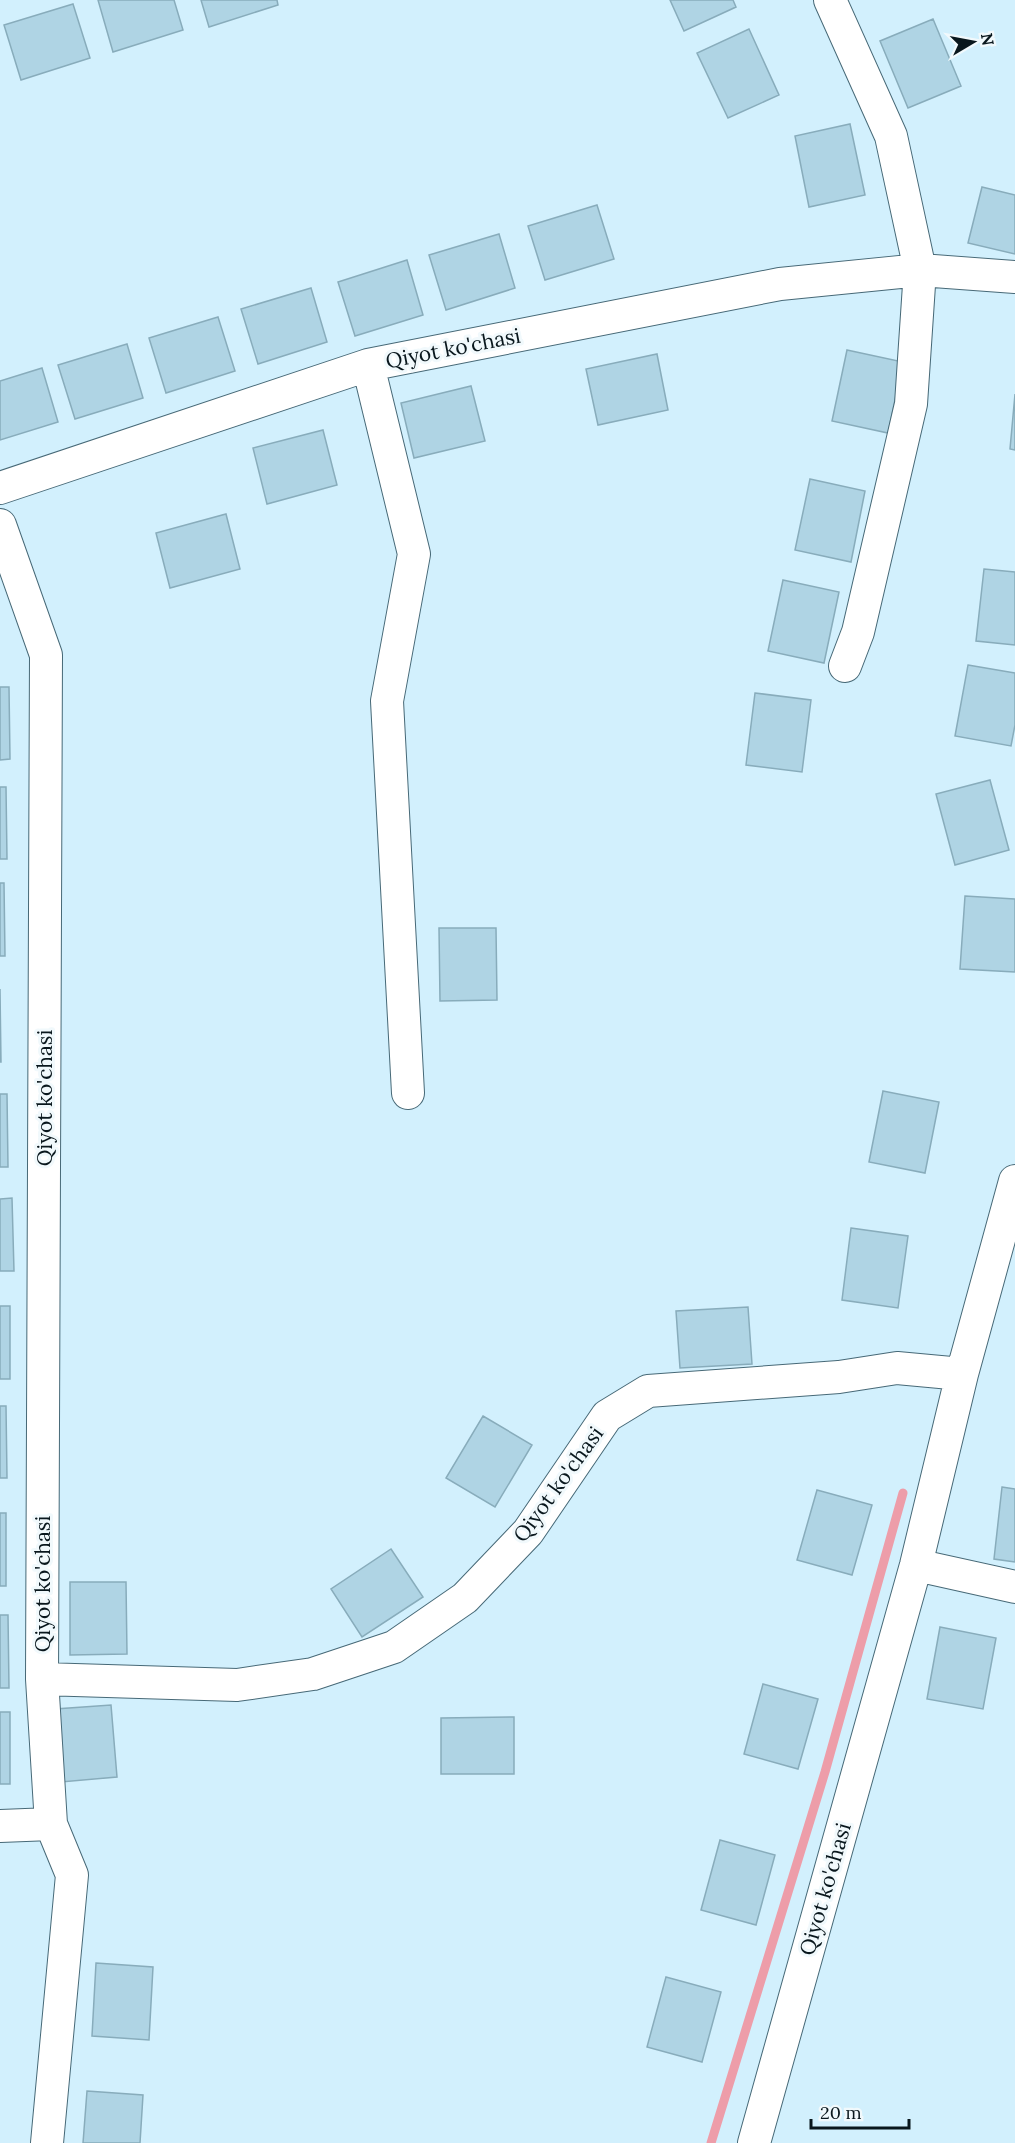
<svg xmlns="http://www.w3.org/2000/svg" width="1015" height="2143" viewBox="0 0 1015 2143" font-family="Lora,serif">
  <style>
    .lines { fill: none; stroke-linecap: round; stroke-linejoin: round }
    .stream { stroke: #ed9da9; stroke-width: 9 }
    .building { fill: #afd4e4; stroke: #88acbb; stroke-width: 1.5 }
    .minor-casing { stroke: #476977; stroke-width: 34 }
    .minor { stroke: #fff; stroke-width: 32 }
    .labels { text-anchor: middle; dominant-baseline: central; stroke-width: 6; stroke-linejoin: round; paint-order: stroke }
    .street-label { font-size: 21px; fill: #09171d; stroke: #f1f9fc }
  </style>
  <rect width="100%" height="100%" fill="#d2f0fd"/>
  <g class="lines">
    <path class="stream" d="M 711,2143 L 825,1772 L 903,1493"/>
  </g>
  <path class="building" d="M 98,0 L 174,0 L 183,30 L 113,52 Z
    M 201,0 L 277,0 L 278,5 L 209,27 Z
    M 670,0 L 733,0 L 736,7 L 684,31 Z
    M 73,4 L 90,58 L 21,80 L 4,25 Z
    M 933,19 L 961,86 L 908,108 L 880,41 Z
    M 749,29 L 779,95 L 728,118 L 697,53 Z
    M 850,124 L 865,195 L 809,207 L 795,136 Z
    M 982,187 L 1015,195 L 1015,254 L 968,243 Z
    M 597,205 L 614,259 L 545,280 L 528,226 Z
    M 499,234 L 515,288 L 446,310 L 429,255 Z
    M 407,260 L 423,315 L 355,336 L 338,282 Z
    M 311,288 L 327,342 L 258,364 L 241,309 Z
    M 218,317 L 235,371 L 166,393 L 149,338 Z
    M 127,344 L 143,398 L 75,419 L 58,365 Z
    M 847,350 L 903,362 L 888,433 L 832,421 Z
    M 657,354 L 668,410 L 598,425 L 586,369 Z
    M 42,368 L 58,422 L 0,440 L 0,381 Z
    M 471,386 L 485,441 L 414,458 L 401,403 Z
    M 1015,394 L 1015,450 L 1010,449 Z
    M 323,430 L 337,485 L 267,504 L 253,448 Z
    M 810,479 L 865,491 L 851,562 L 795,550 Z
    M 226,514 L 240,569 L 170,588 L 156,533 Z
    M 984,569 L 1015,572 L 1015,645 L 976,641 Z
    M 783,580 L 839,592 L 824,663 L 768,651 Z
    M 968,665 L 1015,673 L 1015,725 L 1011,746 L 955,736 Z
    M 0,687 L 9,687 L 10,759 L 0,760 Z
    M 755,693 L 811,700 L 802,772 L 746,765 Z
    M 990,780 L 1009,850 L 955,865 L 936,794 Z
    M 0,787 L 6,787 L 7,859 L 0,859 Z
    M 0,883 L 4,883 L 5,956 L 0,956 Z
    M 965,896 L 1015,899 L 1015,972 L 960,969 Z
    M 439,928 L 496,928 L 497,1000 L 440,1001 Z
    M 0,989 L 1,1062 L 0,1062 Z
    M 883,1091 L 939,1102 L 925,1173 L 869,1162 Z
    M 0,1094 L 7,1094 L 8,1167 L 0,1167 Z
    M 12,1198 L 14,1271 L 0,1271 L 0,1199 Z
    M 851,1228 L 908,1236 L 898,1308 L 842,1300 Z
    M 0,1306 L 10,1306 L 10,1379 L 0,1379 Z
    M 748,1307 L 752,1364 L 680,1368 L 676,1311 Z
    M 0,1406 L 6,1406 L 7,1478 L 0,1478 Z
    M 483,1416 L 532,1445 L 495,1507 L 446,1478 Z
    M 1002,1487 L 1015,1489 L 1015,1562 L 994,1559 Z
    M 817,1490 L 872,1505 L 852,1575 L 797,1560 Z
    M 0,1513 L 6,1513 L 6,1586 L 0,1586 Z
    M 391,1549 L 423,1597 L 362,1637 L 331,1589 Z
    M 70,1582 L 126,1582 L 127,1654 L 70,1655 Z
    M 0,1615 L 8,1615 L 9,1688 L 0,1688 Z
    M 940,1627 L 996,1638 L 983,1709 L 927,1699 Z
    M 763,1684 L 818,1699 L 798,1769 L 744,1754 Z
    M 111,1705 L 117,1777 L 61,1782 L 55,1709 Z
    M 0,1712 L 10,1712 L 10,1784 L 0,1784 Z
    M 514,1717 L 514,1774 L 441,1774 L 441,1718 Z
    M 720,1840 L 775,1855 L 756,1925 L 701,1910 Z
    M 96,1963 L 153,1967 L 149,2040 L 92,2036 Z
    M 666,1977 L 721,1992 L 702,2062 L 647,2047 Z
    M 87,2091 L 143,2095 L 140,2143 L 83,2143 Z"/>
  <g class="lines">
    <g class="minor-casing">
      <path id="minor" d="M 830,0 L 891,136 L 920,270 L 911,404 L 858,632 L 845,666
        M 368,365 L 414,554 L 387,701 L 408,1093
        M 0,488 L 368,365 L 780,284 L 920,270 L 1015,277
        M 0,525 L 46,655 L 42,1679 L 51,1824 L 72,1875 L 47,2143
        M 916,1565 L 1015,1587
        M 42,1679 L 237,1685 L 313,1674 L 394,1647 L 465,1598 L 528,1532 L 607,1416 L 648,1391 L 839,1377 L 897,1368 L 962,1374
        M 0,1826 L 51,1824
        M 754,2143 L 916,1565 L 962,1374 L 1015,1181"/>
    </g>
    <use href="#minor" class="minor"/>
  </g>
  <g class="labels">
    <g class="street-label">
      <text transform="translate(453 348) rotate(-11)">Qiyot ko'chasi</text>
      <text transform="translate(44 1098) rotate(-90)">Qiyot ko'chasi</text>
      <text transform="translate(558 1484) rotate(-54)">Qiyot ko'chasi</text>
      <text transform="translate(42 1584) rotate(-90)">Qiyot ko'chasi</text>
      <text transform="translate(825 1889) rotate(-74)">Qiyot ko'chasi</text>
    </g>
  </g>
  <g transform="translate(973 42) rotate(80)" stroke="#f1f9fc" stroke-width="4.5" paint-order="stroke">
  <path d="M0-4.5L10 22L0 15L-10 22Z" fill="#09171d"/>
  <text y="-9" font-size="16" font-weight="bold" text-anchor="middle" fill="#09171d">N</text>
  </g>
  <path d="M811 2119v9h98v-9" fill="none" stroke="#09171d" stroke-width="3"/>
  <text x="820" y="2119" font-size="18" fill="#09171d" stroke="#f1f9fc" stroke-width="4.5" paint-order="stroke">20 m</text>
</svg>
